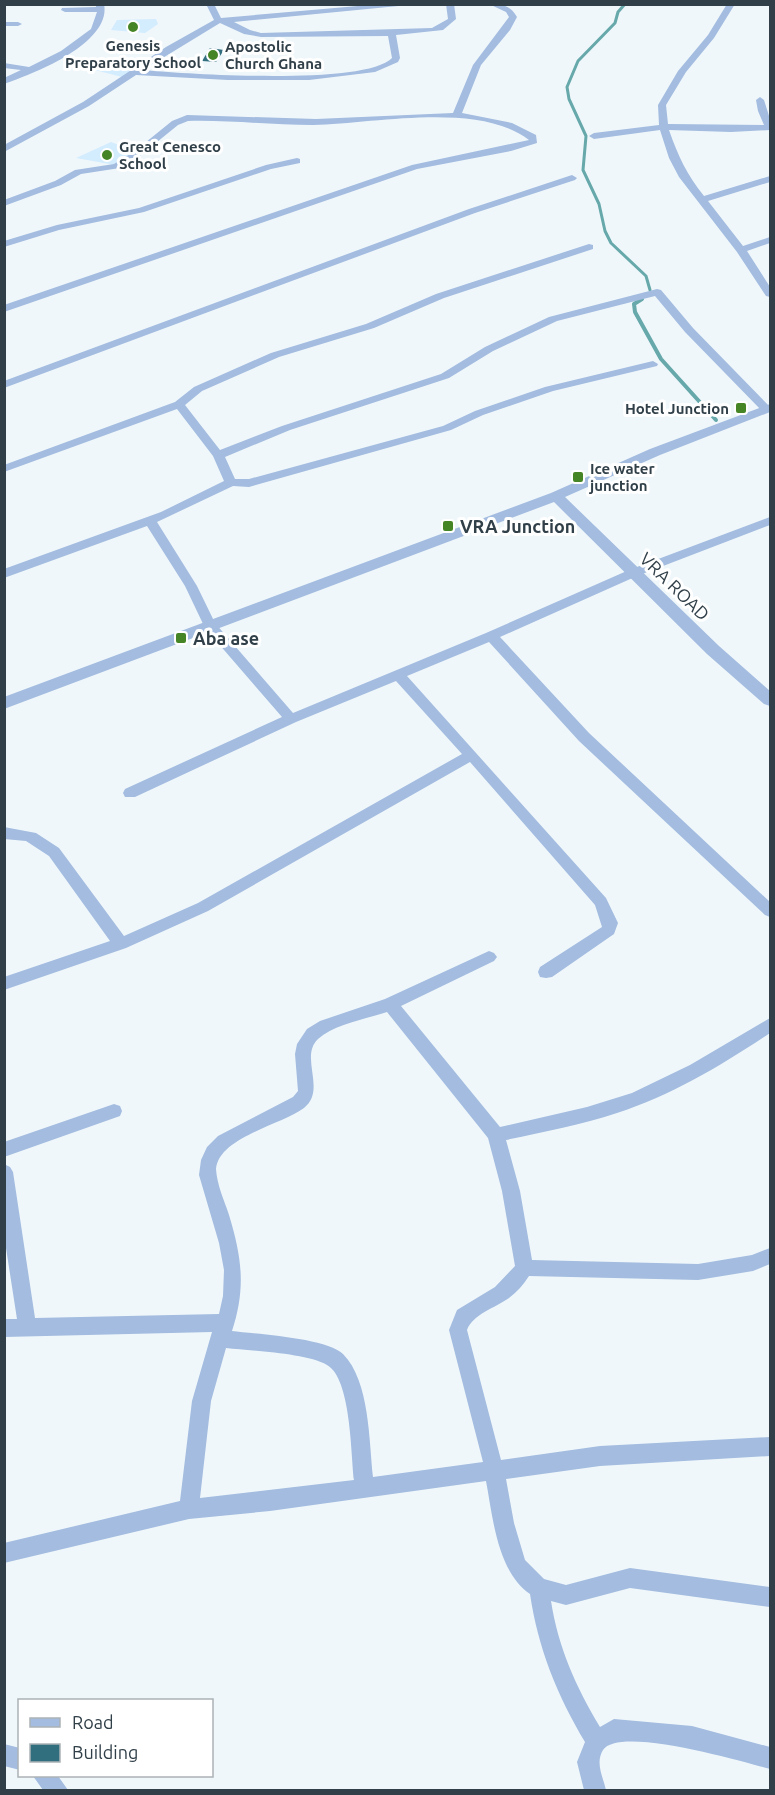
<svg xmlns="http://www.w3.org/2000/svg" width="775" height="1795" viewBox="0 0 775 1795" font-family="Ubuntu,sans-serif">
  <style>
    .built { fill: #d3ecfe }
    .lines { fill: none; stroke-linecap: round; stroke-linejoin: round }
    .stream-far1 { stroke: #67a9ab; stroke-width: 3 }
    .stream { stroke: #67a9ab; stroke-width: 4 }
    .building { fill: #316f7f }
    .minor { fill: #a3bcdf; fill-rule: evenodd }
    .tertiary { fill: #a3bcdf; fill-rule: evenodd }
    .poi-dot { fill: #458526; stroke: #fff; stroke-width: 2 }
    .labels { text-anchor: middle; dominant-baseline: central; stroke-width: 6; stroke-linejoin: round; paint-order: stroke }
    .far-poi-label { font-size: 15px; font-weight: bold; fill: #303f48; stroke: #fff; text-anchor: start }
    .poi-label { font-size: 18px; font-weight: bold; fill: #303f48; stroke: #fff; text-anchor: start }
    .street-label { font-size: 18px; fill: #303f48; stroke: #fff }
  </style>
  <rect width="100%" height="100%" fill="#eff7fb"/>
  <path class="built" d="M 156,19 L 158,24 L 145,33 L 111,30 L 117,20 Z
    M 110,59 L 140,65 L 122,77 L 95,70 Z
    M 111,142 L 137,152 L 115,165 L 76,158 Z"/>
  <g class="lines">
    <path class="stream-far1" d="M 625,4 L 618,12 L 615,23 L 578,61 L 567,87 L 569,99 L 586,136 L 583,170 L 599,204 L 605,231 L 611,243 L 646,276 L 650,290"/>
    <path class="stream" d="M 642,299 L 634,304 L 635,312 L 661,359 L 716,420"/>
  </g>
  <path class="building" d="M 210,48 L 224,50 L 216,62 L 202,61 Z"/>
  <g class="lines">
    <path class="minor" d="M 96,4 L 104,4 C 112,43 34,74 4,84 L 4,78 L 21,70 L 4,68 L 4,63 L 29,67 L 61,51 L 91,29 L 97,12 L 65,12 L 61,10 L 62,8 L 96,7 Z
      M 206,4 L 214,4 L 221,18 L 381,4 L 419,4 L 234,22 L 250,30 L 261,33 L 432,28 L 448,19 L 446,4 L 454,4 L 456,19 L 443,30 L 396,35 L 400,58 L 398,62 L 375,72 L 309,80 L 228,80 L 136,75 L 89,106 L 4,152 L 4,145 L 83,102 L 166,47 L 214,20 ZM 220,23 L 244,34 L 261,37 L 388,36 L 392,58 C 365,86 186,74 143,70 Z
      M 489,4 C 502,4 510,5 517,17 L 510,30 L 481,65 L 462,113 L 512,123 L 536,135 L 537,143 L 511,151 L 417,169 L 4,312 L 4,305 L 412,165 L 529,140 C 478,101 374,124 313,125 C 271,125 230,120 188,121 L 178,125 L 141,155 L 120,168 L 81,174 L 61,185 L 4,206 L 4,200 L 55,181 L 75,170 L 114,164 L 135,151 L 172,121 L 187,115 L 316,119 L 453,113 L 473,65 L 509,17 L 506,12 Z
      M 727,4 L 735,4 L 714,38 L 686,72 L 666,105 L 668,124 L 764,125 L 758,111 L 756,100 L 760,97 L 764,100 L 770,119 L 770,130 L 731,132 L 669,130 C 678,156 687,175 704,196 L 770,176 L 770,182 L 708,201 L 743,246 L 770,237 L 770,243 L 747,251 L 770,287 L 770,297 L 766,296 L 737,252 L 679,177 L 669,158 L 660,130 L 594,139 L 589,136 L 594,133 L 659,125 L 658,105 L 678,71 L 708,35 Z
      M 4,22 L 18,22 L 22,24 L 18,26 L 4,26 Z
      M 297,158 L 300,159 L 300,163 L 271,169 L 144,212 L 59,230 L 4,247 L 4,241 L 57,225 L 139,208 L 266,165 Z
      M 572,175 L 577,178 L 575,180 L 475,213 L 4,388 L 4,381 L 469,209 Z
      M 589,244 L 593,245 L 593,249 L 444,298 L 374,328 L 279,357 L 202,391 L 185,405 L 220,450 L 282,426 L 441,374 L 485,347 L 549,317 L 657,289 L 661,290 L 693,328 L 770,407 L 770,412 L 763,412 L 685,332 L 655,296 L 557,321 L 493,351 L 449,378 L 290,430 L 225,457 L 235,479 L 249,479 L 443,426 L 475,411 L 545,387 L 653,361 L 658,364 L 657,366 L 553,391 L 483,415 L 451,430 L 249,487 L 233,486 L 157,522 L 197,586 L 215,623 L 293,713 L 486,633 L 629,570 L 770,517 L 770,525 L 637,576 L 500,637 L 589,733 L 770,902 L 770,917 L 765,915 L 579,741 L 489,642 L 407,676 L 606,898 L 618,923 L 614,934 L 552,977 L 546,978 L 540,977 L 538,972 L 540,967 L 602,927 L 595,905 L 470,762 L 208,911 L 126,948 L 4,990 L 4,977 L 110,941 L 49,856 L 26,841 L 4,839 L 4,827 L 36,833 L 59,848 L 124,936 L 198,903 L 462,754 L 396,681 L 296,722 L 135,797 L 125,797 L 123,793 L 125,789 L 282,717 L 205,628 L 185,586 L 147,526 L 4,578 L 4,569 L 161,512 L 224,481 L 213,456 L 177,409 L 4,472 L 4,465 L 175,402 L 194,387 L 271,353 L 366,324 L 436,294 Z
      M 489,951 L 494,953 L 497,957 L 494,961 L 401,1006 L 500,1127 L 587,1107 L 632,1093 L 690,1065 L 770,1018 L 770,1033 C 722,1065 672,1095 617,1113 C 581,1125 543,1132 506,1140 L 520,1191 L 532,1260 L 698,1264 L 752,1255 L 770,1248 L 770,1264 L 753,1271 L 698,1280 L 529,1276 C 523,1285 517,1292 509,1298 C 495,1308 473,1314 467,1330 L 501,1460 L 600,1446 L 770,1437 L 770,1456 L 600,1466 L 506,1479 L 514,1523 L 525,1560 L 544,1579 L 566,1585 L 630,1568 L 770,1587 L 770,1607 L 630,1588 L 566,1605 L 551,1601 C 558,1647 576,1687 600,1727 L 614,1719 L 692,1726 L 770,1747 L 770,1769 C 744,1762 619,1725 603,1750 C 595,1763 603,1777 606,1790 L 584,1790 L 577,1762 L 585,1742 C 557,1695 538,1648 530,1594 C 497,1571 493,1518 486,1481 L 270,1511 L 189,1519 L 4,1563 L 4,1543 L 180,1501 L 192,1401 L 212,1332 L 4,1337 L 4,1319 L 17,1319 L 4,1235 L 4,1164 L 10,1167 L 13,1172 L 35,1318 L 219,1314 L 223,1296 L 224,1270 L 219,1243 L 199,1175 L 201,1160 L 207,1147 L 218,1136 L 293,1097 L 298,1091 L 295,1054 L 297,1044 L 307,1029 L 320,1021 L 385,999 ZM 387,1012 L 488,1138 L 502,1191 L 515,1266 L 495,1287 L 457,1310 L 449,1330 L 483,1462 L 373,1477 C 369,1442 370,1381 343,1354 C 327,1338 256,1334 232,1331 C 246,1288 242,1258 229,1215 C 224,1200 217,1185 216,1169 C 219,1137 281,1125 304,1108 C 327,1090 299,1057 318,1039 C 335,1024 366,1019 387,1012 ZM 226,1348 C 252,1351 306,1353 327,1365 C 351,1378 351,1454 354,1480 L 200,1498 L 211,1401 Z
      M 114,1104 L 120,1106 L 122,1111 L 120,1116 L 4,1157 L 4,1142 Z
      M 4,1744 L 20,1748 L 20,1770 L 4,1766 Z
      M 33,1776 L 58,1776 L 68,1790 L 43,1790 Z"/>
    <path class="tertiary" d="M 770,404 L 770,412 L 660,455 L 565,497 L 719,646 L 770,691 L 770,706 L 764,704 L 707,654 L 554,502 L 4,709 L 4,697 L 551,493 L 650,449 Z"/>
  </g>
  <g class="poi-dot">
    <circle cx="133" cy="27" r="6"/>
    <circle cx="213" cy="55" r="6"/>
    <circle cx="107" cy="155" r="6"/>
    <rect x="735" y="402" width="12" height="12" rx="3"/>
    <rect x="572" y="471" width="12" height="12" rx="3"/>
    <rect x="442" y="520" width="12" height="12" rx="3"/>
    <rect x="175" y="632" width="12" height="12" rx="3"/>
  </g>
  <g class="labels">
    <g class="far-poi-label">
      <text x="133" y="45" text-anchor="middle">Genesis<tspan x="133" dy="17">Preparatory School</tspan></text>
      <text x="225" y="46">Apostolic<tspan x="225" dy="17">Church Ghana</tspan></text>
      <text x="119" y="146">Great Cenesco<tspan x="119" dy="17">School</tspan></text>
      <text x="729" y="408" text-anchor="end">Hotel Junction</text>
      <text x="590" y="468">Ice water<tspan x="590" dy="17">junction</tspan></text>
    </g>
    <g class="poi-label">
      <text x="460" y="526">VRA Junction</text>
      <text x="193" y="638">Aba ase</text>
    </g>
    <g class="street-label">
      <text transform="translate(675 586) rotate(44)">VRA ROAD</text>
    </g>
  </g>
  <rect width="775" height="1795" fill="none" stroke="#303f48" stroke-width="12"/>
  <rect x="18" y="1699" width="195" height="78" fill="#ffffff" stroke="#acb2b6" stroke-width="1.5"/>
  <rect x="30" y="1718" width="30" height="9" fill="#a3bcdf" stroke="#acb2b6" stroke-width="1.5"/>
  <text x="72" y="1729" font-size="18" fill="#303f48">Road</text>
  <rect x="30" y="1744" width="30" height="18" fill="#316f7f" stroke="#acb2b6" stroke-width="1.5"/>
  <text x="72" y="1759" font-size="18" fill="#303f48">Building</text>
</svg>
